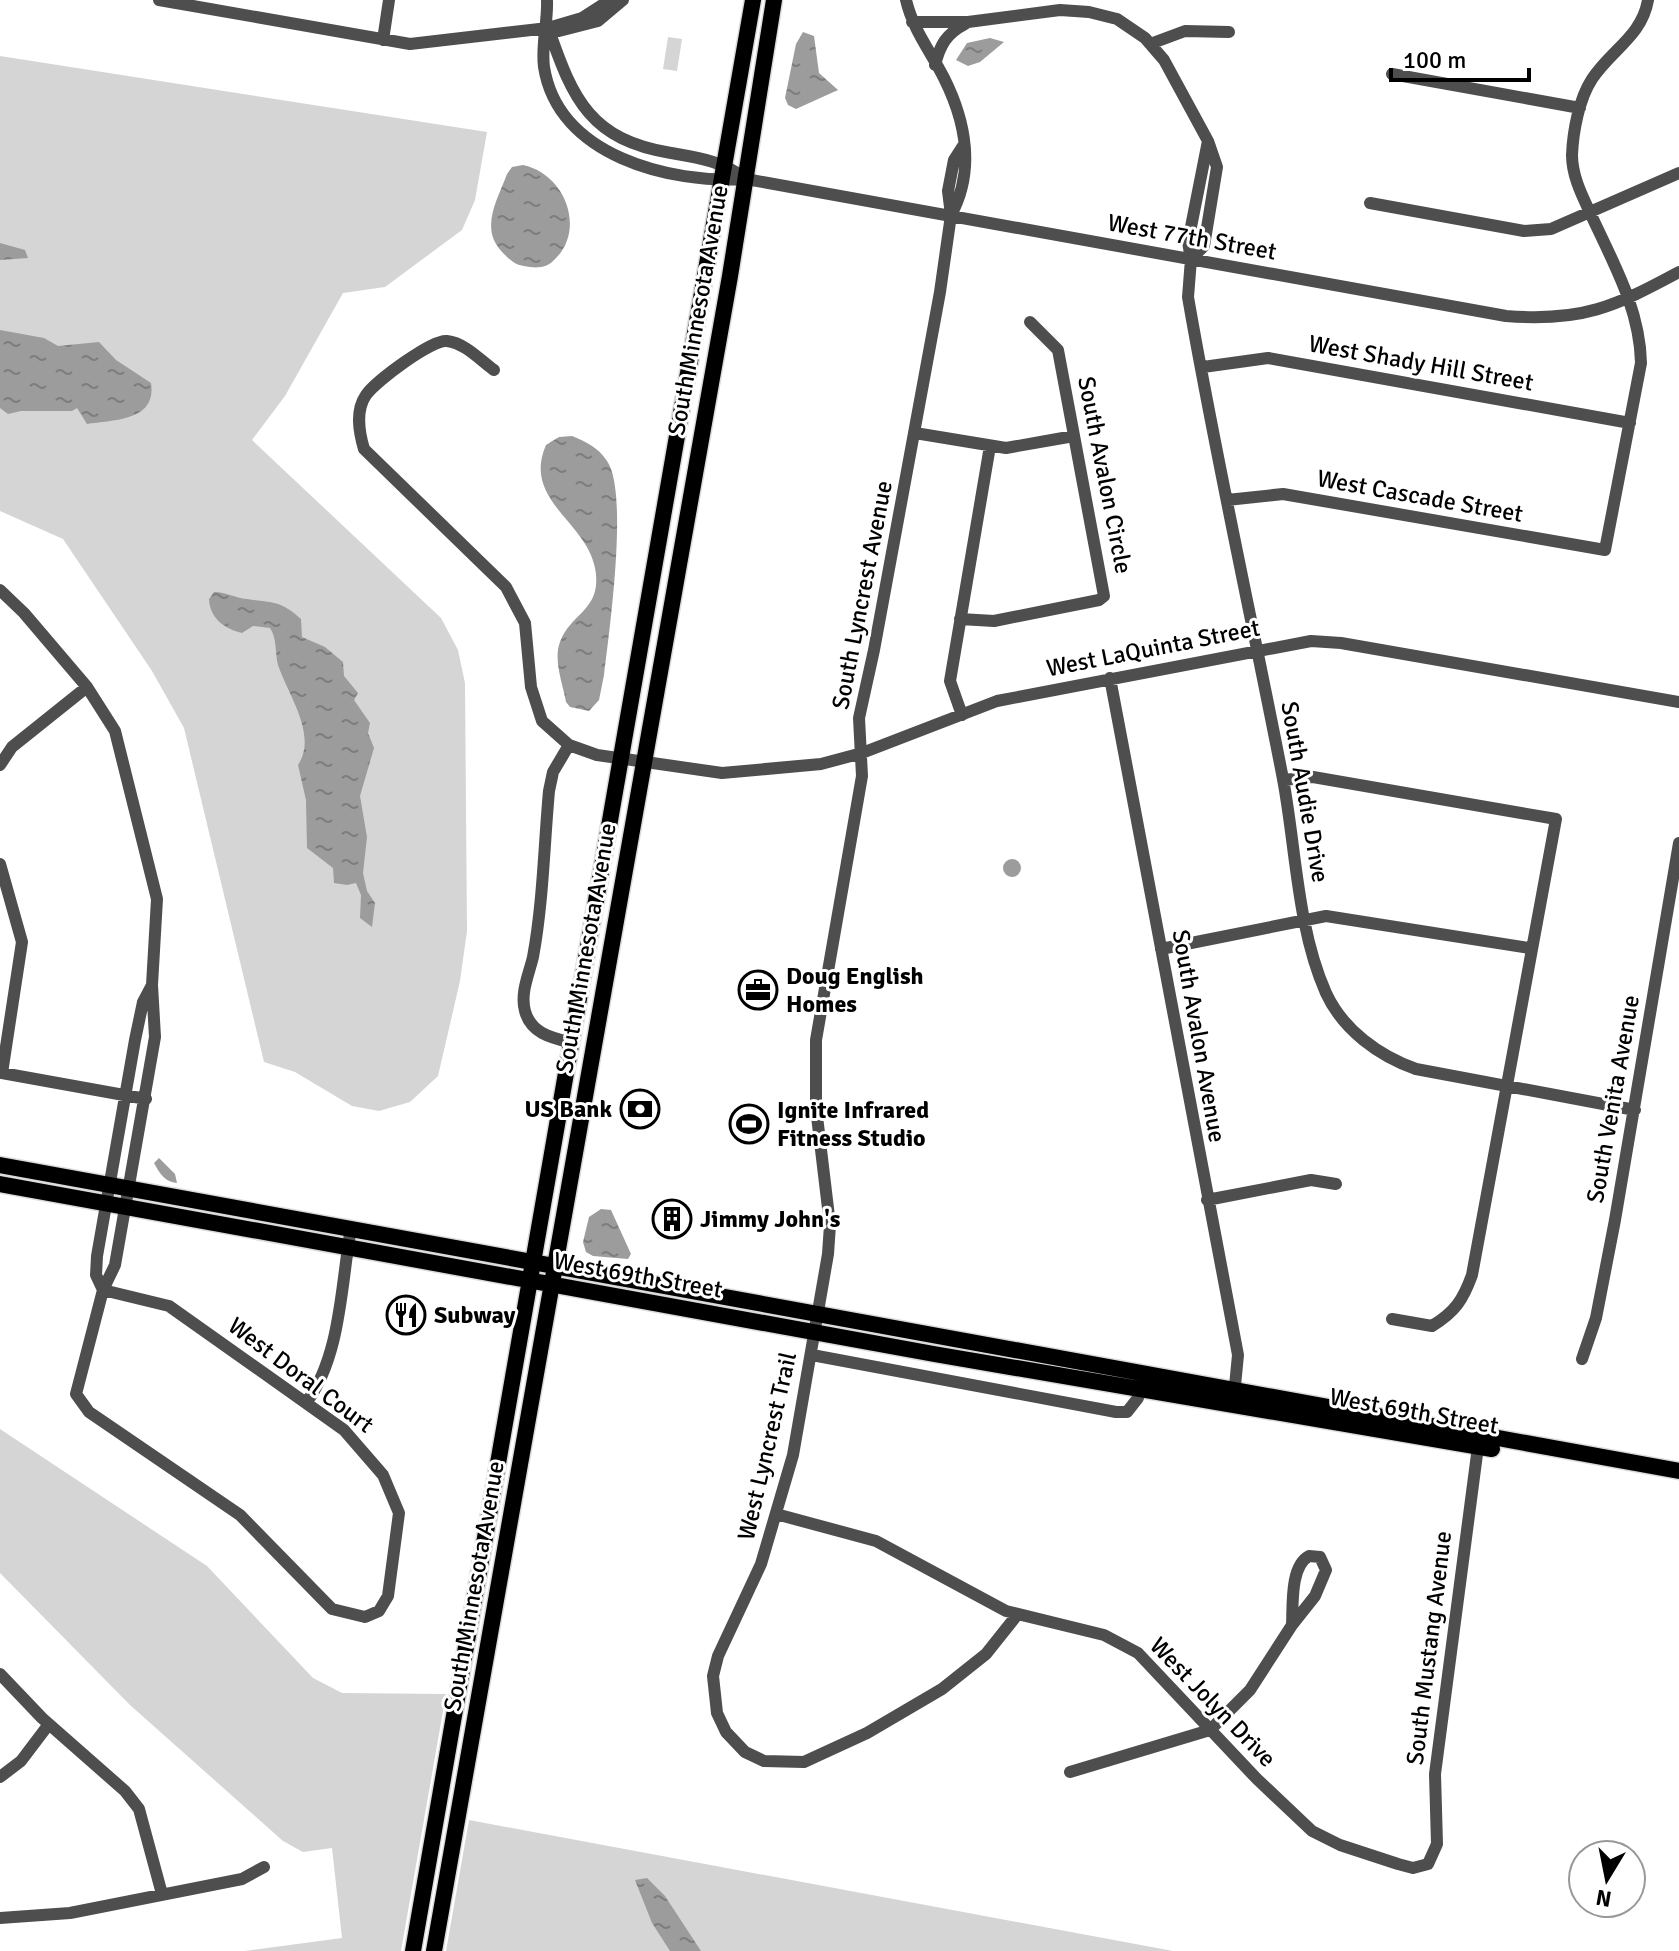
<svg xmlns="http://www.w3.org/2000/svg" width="1679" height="1951" viewBox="0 0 1679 1951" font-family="Signika,sans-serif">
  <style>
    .green { fill: #d5d5d5 }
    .water { fill: url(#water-ripples) }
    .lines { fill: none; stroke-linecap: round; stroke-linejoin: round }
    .major-casing { stroke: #dbdbdb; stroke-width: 19 }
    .minor { stroke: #4e4e4e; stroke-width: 12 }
    .major { stroke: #000; stroke-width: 16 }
    .labels { text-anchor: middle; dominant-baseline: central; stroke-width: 6; stroke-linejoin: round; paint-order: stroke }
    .street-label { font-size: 24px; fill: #000; stroke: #fff }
    .poi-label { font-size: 24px; font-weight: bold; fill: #000; stroke: #fff; text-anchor: start }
  </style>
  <defs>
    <pattern id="water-ripples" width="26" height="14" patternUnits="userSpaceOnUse" patternTransform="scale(2)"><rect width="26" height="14" fill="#9c9c9c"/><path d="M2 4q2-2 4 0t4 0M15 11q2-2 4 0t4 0" fill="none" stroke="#7d7d7d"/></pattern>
  </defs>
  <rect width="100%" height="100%" fill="#fff"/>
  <path class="green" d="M 668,37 L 682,39 L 677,71 L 663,69 Z
    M 0,56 L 487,132 L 475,200 L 462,230 L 385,287 L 343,293 L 285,396 L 252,440 L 441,618 L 458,650 L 465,683 L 467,931 L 460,981 L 438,1076 L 410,1102 L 379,1111 L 352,1106 L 295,1072 L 264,1062 L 184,728 L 152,671 L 63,539 L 0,511 Z
    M 0,1429 L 207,1566 L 313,1678 L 342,1693 L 446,1694 L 401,1951 L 245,1951 L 342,1938 L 332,1848 L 303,1852 L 283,1841 L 130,1705 L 0,1573 Z
    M 469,1820 L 1173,1951 L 446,1951 Z"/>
  <path class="water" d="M 803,32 L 814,36 L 819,73 L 838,90 L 796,109 L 788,105 L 785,98 L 796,44 Z
    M 990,38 L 1004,42 L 980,62 L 968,66 L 956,60 L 967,43 Z
    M 523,165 C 566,174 587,231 553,261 C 545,269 534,268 524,266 C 515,265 510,260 503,253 C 479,229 497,201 507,174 L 512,167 Z
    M 0,243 L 25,250 L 28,258 L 0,260 Z
    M 0,330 L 44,338 L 58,346 L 99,342 L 116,360 L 151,383 C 157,421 114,420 87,424 L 77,408 L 72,411 L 21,411 L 8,414 L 0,408 Z
    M 572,436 C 585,441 599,448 607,461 C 629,492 609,633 604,675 L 599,700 L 589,711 L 570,707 L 566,702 C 563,684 553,660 560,642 C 571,612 603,610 595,568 C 586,521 522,500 546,445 L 559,437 Z
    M 214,592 C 226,592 235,598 247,599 C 273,603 280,600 301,619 L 302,637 L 325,647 L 343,662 L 344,676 L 358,693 L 354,700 L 370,723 L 368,733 L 374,748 L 360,796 L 367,837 L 363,873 L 367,891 L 375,903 L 372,927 L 360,918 L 361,895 L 356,883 L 347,885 L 334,883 L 333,868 L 307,848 L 306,800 L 298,765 C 318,735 288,695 278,665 C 275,653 277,638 270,628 L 253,626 L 242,633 C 223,628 210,618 209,599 Z
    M1003 868a9 9 0 1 1 18 0a9 9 0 1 1-18 0Z
    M 159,1158 L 175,1174 L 177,1183 C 165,1182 160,1174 154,1163 Z
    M 601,1209 L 611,1210 L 631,1254 L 628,1259 L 593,1256 L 586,1252 L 583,1242 L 589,1217 Z
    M 647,1878 L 665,1896 L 701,1951 L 670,1951 L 652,1923 L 635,1880 Z"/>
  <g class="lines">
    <g class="major-casing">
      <path id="major" d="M 0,1165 L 1679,1471
        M 0,1184 L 934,1354 L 1492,1449
        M 413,1951 L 753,0
        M 434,1951 L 730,276 L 774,0"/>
    </g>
    <path class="minor" d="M 159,0 L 410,44 L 548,28 L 582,18 L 610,0
      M 547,0 C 548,22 541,45 544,67 C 558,156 670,184 746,179 L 1506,316 C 1582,322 1614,307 1679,272
      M 906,0 C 913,30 931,52 944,78 C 966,122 975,171 951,215
      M 912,22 L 968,22 L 1060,10 L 1089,12 L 1117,19 L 1145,38 L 1164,60 L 1208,141 L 1217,167 L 1204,246 L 1191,259
      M 549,30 C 573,100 591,140 671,153 C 700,158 722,161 746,179
      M 559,31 L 598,21 L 623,0
      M 383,40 L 389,0
      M 1150,44 L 1185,31 L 1229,32
      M 935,65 C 940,45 946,34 965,24
      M 1392,74 L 1580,108
      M 1208,141 L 1188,242 L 1191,259 L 1188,297 C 1216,459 1252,619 1283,779 C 1296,848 1297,928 1326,993 C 1343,1030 1379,1056 1416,1069 L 1635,1110
      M 963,146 L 954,160 L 948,191 L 951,215 L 940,292 L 874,650 L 859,718 L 862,776 L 816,1040 L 816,1108 L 830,1225 L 828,1254 L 793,1455 L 761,1564 L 718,1656 L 713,1676 L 717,1713 L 726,1732 L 745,1752 L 764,1761 L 804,1762 L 867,1733 L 942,1689 L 986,1654 L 1017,1615
      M 1370,203 L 1524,231 L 1551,229 L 1679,173
      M 1203,367 L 1268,358 L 1630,423
      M 494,370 C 480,360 465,343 447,341 C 432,339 376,381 366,395 C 355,411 359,432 364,449 L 506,587 L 525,623 L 531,687 L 542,721 L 569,745 L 597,755 L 722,773 L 821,764 L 862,753 L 997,701 L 1311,641 L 1341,643 L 1679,702
      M 915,433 L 1006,448 L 1074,436
      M 1227,500 L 1283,494 L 1605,550 L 1641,363 C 1640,311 1615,266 1593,219 C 1584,199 1572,178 1572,155 C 1573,131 1579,99 1592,79 C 1611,50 1642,36 1648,0
      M 0,590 L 24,613 L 87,687 L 115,731 L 157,899 L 152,985 L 155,1037 L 115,1265 L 103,1290 L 76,1394 L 89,1412 L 240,1515 L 332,1609 L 365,1617 L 379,1611 L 388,1596 L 399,1513 L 383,1475 L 344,1430 L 169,1306 L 103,1290
      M 960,619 L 994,621 L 1099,600 L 1104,596 L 1058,350 L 1030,322
      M 1110,678 L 1238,1355 L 1234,1396
      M 962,715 L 950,681 L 990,446
      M 569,745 L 553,772 L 549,791 C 544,846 543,903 533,957 C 529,974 520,993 525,1011 C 531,1034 553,1038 573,1043
      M 0,765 L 12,747 L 87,687
      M 1283,780 L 1313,777 L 1556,819 L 1472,1275 C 1463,1300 1455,1312 1432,1326 L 1392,1319
      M 0,864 L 22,942 L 2,1073 L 146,1099
      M 1161,949 L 1326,916 L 1529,948
      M 1207,1200 L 1311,1180 L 1336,1184
      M 103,1290 L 96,1275 L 97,1256 L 135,1040 L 143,1002 L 152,985
      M 812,1355 L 1116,1412 L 1127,1412 L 1138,1398 L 1141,1382
      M 1582,1359 L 1596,1318 L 1615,1220 L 1679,843
      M 306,1403 C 341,1357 341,1284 351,1228
      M 776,1514 L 876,1541 L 1006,1611 L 1104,1635 L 1138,1653 L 1257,1779 L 1312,1831 L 1340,1845 L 1398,1864 L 1413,1868 L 1428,1864 L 1437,1844 L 1435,1774 L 1479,1439
      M 1309,1556 L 1320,1557 L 1326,1570 L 1315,1596 L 1292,1625 C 1293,1606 1290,1566 1309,1556 Z
      M 0,1674 L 42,1718 L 125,1791 L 139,1809 L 162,1894
      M 1070,1772 L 1210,1730 L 1250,1690 L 1292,1625
      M 0,1777 L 21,1761 L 49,1724
      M 0,1918 L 70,1913 L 242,1879 L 264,1867"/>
    <use href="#major" class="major"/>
  </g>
  <defs>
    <g id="office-ring" transform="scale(2)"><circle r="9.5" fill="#fff" stroke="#000" stroke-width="1.5"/><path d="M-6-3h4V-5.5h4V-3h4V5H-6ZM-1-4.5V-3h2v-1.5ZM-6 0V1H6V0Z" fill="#000"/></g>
    <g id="bank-ring" transform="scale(2)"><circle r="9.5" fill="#fff" stroke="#000" stroke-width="1.5"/><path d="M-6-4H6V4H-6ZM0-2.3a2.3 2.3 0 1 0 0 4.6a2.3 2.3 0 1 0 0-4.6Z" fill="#000"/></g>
    <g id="stadium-ring" transform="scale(2)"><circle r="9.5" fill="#fff" stroke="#000" stroke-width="1.5"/><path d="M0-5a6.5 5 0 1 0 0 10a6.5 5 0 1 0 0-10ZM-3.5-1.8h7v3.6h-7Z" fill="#000"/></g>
    <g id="building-ring" transform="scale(2)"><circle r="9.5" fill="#fff" stroke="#000" stroke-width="1.5"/><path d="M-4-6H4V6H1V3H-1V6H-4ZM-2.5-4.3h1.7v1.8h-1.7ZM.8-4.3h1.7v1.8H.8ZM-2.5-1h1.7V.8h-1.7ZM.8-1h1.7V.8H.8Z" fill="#000"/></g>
    <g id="restaurant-ring" transform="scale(2)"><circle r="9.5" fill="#fff" stroke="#000" stroke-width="1.5"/><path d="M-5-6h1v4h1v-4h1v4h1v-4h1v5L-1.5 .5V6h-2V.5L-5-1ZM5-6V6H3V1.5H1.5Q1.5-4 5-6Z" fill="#000"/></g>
  </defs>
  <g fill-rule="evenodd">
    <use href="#office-ring" x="758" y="990"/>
    <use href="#bank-ring" x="640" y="1109"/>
    <use href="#stadium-ring" x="749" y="1124"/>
    <use href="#building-ring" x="672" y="1219"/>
    <use href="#restaurant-ring" x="406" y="1315"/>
  </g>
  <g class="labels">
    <g class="street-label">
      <text transform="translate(1192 237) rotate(10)">West 77th Street</text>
      <text transform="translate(698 310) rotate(-80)">South Minnesota Avenue</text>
      <text transform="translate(1421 363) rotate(10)">West Shady Hill Street</text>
      <text transform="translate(1105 475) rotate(79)">South Avalon Circle</text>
      <text transform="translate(1420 496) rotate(10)">West Cascade Street</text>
      <text transform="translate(862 595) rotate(-79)">South Lyncrest Avenue</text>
      <text transform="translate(1153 648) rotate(-11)">West LaQuinta Street</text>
      <text transform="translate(1305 792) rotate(80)">South Audie Drive</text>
      <text transform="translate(586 948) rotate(-80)">South Minnesota Avenue</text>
      <text transform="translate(1199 1036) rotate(80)">South Avalon Avenue</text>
      <text transform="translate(1613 1099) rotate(-80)">South Venita Avenue</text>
      <text transform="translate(638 1275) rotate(10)">West 69th Street</text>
      <text transform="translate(301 1375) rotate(37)">West Doral Court</text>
      <text transform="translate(1414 1411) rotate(10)">West 69th Street</text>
      <text transform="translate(767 1446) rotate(-77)">West Lyncrest Trail</text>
      <text transform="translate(474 1586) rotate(-80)">South Minnesota Avenue</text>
      <text transform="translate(1429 1648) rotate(-83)">South Mustang Avenue</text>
      <text transform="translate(1213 1702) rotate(46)">West Jolyn Drive</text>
    </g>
    <g class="poi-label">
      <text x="786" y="976">Doug English<tspan x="786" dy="28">Homes</tspan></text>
      <text x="612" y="1109" text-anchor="end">US Bank</text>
      <text x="777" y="1110">Ignite Infrared<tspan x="777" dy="28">Fitness Studio</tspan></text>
      <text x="700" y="1219">Jimmy John's</text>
      <text x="434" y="1315">Subway</text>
    </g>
  </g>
  <g transform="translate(1607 1879) rotate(190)"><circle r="38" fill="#ffffff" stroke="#999999" stroke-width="2"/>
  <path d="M0-6L14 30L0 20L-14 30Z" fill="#000000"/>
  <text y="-12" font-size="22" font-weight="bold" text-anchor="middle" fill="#000000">N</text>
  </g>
  <path d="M1391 68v12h138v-12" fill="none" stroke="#000000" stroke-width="4"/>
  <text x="1403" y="68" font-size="24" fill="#000000" stroke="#ffffff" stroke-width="6" paint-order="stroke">100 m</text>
</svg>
